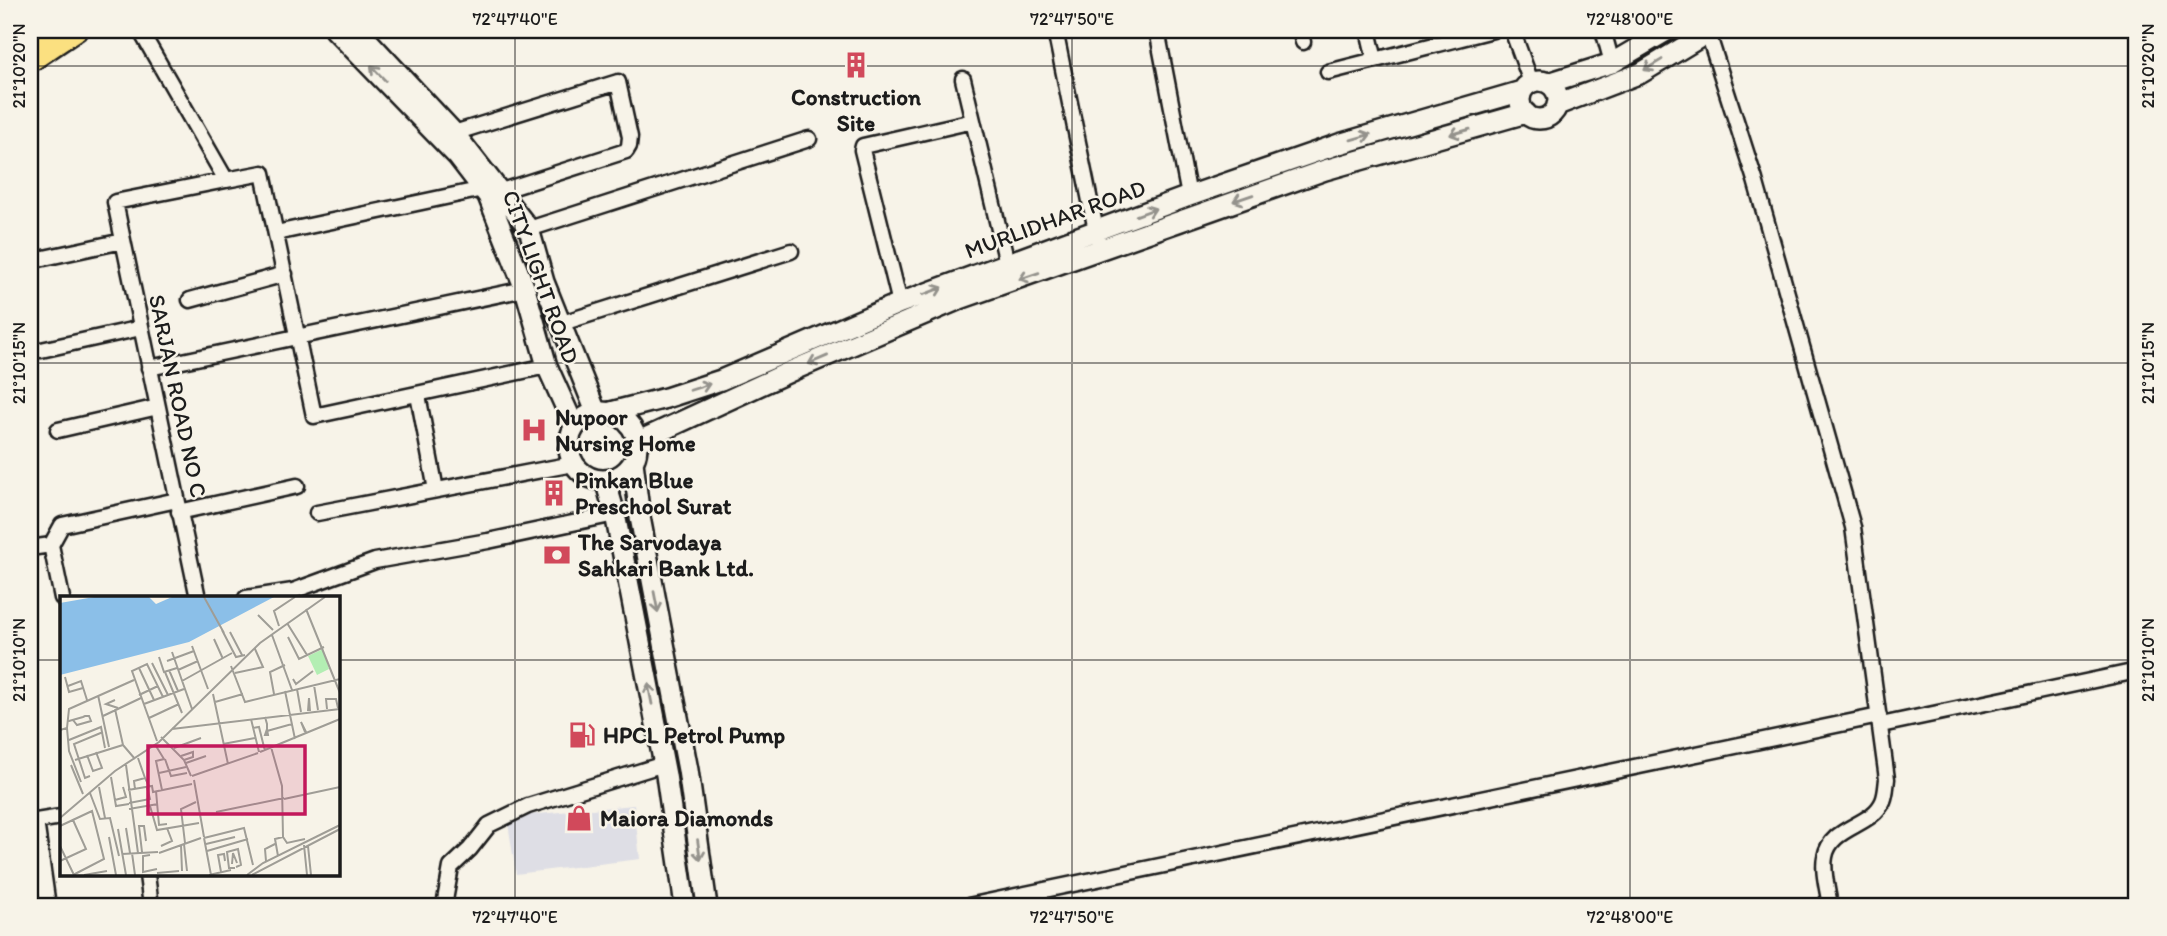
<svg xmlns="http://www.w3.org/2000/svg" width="2167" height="936" viewBox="0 0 2167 936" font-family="Itim,sans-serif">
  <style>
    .built { fill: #dedee5 }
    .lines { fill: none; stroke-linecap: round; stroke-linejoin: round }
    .street-casing { stroke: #1c1c1c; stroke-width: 19 }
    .secondary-casing { stroke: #1c1c1c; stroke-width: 24 }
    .primary-casing { stroke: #1c1c1c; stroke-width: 26 }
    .street { stroke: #f7f3e8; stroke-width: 14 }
    .secondary { stroke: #f7f3e8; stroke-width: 19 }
    .primary { stroke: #fbe080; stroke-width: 21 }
    .oneway { stroke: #94928c }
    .ticks { fill: none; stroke: #1c1c1c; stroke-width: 2; stroke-opacity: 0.45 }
    .labels { text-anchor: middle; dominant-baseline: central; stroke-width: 5; stroke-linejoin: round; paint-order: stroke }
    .poi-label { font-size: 23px; font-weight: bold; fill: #1c1c1c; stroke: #f7f3e8; text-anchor: start }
    .street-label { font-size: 23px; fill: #1c1c1c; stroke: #f7f3e8 }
    .inset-road { fill: none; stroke: #9f9d96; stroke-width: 2 }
    .view { fill: #c2185b; fill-opacity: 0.15; stroke: #c2185b; stroke-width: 3.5 }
    .inset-edge { fill: none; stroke: #1c1c1c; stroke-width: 3.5 }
    .neatline { fill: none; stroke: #1c1c1c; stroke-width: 2.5 }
    .ticks-label { font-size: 18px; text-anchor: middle; fill: #1c1c1c }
  </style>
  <rect width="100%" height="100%" fill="#f7f3e8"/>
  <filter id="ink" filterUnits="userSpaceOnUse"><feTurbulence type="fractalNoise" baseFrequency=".0143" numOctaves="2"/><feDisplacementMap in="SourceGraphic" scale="14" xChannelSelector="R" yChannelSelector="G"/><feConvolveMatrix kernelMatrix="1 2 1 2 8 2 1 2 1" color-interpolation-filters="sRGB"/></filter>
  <g filter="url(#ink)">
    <path class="built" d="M 634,805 L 640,859 L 516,874 L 507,817 Z"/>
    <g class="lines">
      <g class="street-casing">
        <path id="street" d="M 140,30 L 226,180 L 115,202 L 198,598
          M 1055,30 L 1098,240
          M 1157,30 L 1189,196
          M 1300,30 L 1303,42
          M 1368,30 L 1375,60
          M 1512,30 L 1531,82
          M 1603,30 L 1612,63
          M 1707,30 L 1755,180 L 1853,527 L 1887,779 C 1886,786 1886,794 1883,801 C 1872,827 1830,826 1825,857 C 1822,871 1828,891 1830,906
          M 1328,72 L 1493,30
          M 963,79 L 1007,263
          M 454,133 L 618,82 L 630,137 L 629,146 L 626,151 L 492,194
          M 226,180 L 263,173 L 314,416 L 547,366
          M 529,229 L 809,139
          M 276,233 L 483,189
          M 30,261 L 123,241
          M 190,300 L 285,274
          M 900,303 L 862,150 L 863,146 L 973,121
          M 559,324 L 791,251
          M 41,350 L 141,328
          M 149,368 L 525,289
          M 418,395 L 436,490
          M 58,430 L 158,407
          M 179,512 L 297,486
          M 317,513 L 573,464
          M 51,545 L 62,525 L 177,500
          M 30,548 L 51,545 L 62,598
          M 246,598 L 293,591 L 375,561 L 488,541 L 615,514
          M 1881,725 L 2137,671
          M 36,821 L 48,906
          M 30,822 L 61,817
          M 147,875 L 151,906
          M 444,906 L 451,867 L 470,849 L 489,825 L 528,806 L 664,764
          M 968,906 L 1879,716"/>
      </g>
      <g class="secondary-casing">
        <path id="secondary" d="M 335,30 L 458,157 L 488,196 L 525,289 L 547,366 L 574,426
          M 358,30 L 454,133 L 529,229 L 544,282 L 596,412
          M1520 100a19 19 0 1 1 38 0a19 19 0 1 1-38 0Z
          M 1548,83 L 1612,63 L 1668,30
          M 1557,105 L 1641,73 L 1712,30
          M569 446a34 34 0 1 1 68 0a34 34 0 1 1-68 0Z
          M 611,412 L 666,398 L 721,380 L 900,303 L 1189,196 L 1339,144 L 1522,91
          M 637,442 L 789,372 L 960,299 L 1325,170 L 1526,113
          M 633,462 L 640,517 L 688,770 L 707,906
          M 605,480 L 615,514 L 666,775 L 685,906"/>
      </g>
      <g class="primary-casing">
        <path id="primary" d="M 30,38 L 41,30
          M 30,61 L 76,30"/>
      </g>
      <use href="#street" class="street"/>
      <use href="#secondary" class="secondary"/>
      <use href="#primary" class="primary"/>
    </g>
    <defs><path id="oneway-shaft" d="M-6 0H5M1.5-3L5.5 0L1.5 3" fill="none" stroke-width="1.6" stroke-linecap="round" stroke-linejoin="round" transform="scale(1.75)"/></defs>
    <g class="oneway">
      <use href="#oneway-shaft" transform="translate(1653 65) rotate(149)"/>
      <use href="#oneway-shaft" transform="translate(378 73) rotate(-134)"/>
      <use href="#oneway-shaft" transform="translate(1460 132) rotate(164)"/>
      <use href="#oneway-shaft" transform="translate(1361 137) rotate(-16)"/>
      <use href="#oneway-shaft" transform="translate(1243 198) rotate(161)"/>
      <use href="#oneway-shaft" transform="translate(1146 212) rotate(-20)"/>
      <use href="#oneway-shaft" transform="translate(1029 276) rotate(161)"/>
      <use href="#oneway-shaft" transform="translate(933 291) rotate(-21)"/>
      <use href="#oneway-shaft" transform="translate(818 360) rotate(157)"/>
      <use href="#oneway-shaft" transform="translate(700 387) rotate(-18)"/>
      <use href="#oneway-shaft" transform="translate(656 602) rotate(79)"/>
      <use href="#oneway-shaft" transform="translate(650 694) rotate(-101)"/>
      <use href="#oneway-shaft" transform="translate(699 850) rotate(82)"/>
    </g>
  </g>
  <path class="ticks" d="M 515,30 L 515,906M 1072,30 L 1072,906M 1630,30 L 1630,906M 30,66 L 2137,66M 30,363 L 2137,363M 30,660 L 61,660M 338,660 L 2137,660"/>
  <defs>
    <g id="building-bare" transform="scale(2.1)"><path d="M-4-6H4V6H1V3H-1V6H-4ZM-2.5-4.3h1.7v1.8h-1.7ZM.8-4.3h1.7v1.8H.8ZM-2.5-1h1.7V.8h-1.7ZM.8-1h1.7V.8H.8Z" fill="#d1495b" stroke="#f7f3e8" stroke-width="2.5" paint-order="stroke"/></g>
    <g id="hospital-bare" transform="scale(2.1)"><path d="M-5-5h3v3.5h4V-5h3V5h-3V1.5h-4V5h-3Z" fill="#d1495b" stroke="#f7f3e8" stroke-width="2.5" paint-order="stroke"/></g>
    <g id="bank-bare" transform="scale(2.1)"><path d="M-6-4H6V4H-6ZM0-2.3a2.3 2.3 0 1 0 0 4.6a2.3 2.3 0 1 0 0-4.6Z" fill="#d1495b" stroke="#f7f3e8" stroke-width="2.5" paint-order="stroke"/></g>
    <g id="fuel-bare" transform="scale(2.1)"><path d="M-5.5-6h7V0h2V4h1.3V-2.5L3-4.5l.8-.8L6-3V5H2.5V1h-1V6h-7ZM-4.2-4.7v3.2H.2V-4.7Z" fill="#d1495b" stroke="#f7f3e8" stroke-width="2.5" paint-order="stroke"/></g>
    <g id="shop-bare" transform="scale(2.1)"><path d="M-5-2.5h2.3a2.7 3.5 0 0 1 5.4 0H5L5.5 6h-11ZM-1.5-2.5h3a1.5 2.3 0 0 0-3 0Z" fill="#d1495b" stroke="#f7f3e8" stroke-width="2.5" paint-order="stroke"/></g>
  </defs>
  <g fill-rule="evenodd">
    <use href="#building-bare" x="856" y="65"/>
    <use href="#hospital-bare" x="534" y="430"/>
    <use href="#building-bare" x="554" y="493"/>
    <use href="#bank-bare" x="557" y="555"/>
    <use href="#fuel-bare" x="582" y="735"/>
    <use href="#shop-bare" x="579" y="818"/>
  </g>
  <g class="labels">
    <g class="poi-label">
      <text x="856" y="97" text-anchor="middle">Construction<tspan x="856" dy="26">Site</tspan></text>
      <text x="555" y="417">Nupoor<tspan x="555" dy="26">Nursing Home</tspan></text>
      <text x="575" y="480">Pinkan Blue<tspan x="575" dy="26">Preschool Surat</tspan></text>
      <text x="578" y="542">The Sarvodaya<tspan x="578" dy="26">Sahkari Bank Ltd.</tspan></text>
      <text x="603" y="735">HPCL Petrol Pump</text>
      <text x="600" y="818">Maiora Diamonds</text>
    </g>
    <g class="street-label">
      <text transform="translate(1055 219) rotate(-20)">MURLIDHAR ROAD</text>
      <text transform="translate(541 277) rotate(70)">CITY LIGHT ROAD</text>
      <text transform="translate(178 396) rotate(78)">SARJAN ROAD NO C</text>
    </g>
  </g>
  <g transform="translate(60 596)">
    <rect width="280" height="280" fill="#f7f3e8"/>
    <path d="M 263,53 L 269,73 L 257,79 L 248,60 Z" fill="#b3eeb3"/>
    <path d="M 34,1 L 89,1 L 96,8 L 112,1 L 214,1 L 129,46 L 0,79 L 0,7 Z" fill="#8bbfe8"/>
    <path class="inset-road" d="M 144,1 L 164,37M 246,13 L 280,97M 198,19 L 213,34M 227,27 L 247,59M 219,30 L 214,15 L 235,1M 162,34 L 176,61 L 185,59M 170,36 L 182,59M 212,39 L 232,94M 228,41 L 239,63 L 264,51M 154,43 L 163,63M 132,50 L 148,93M 112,56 L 132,113M 99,61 L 104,76 L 117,72M 107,65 L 134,55M 92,67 L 108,99M 171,70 L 185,106 L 280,83M 79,72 L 94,104M 109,74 L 118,95M 118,74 L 138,65M 105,76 L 122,117M 175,77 L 203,71 L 195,53M 5,81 L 9,96 L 23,92M 233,83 L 236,88 L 253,75M 122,85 L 172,57M 254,89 L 258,114M 8,90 L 21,85 L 27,104M 237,93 L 241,116M 225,95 L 235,143M 153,98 L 168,168M 214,98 L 210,76 L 225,69M 38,99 L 49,151M 79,99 L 98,90M 55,104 L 46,108 L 58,112M 155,106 L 183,98M 84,108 L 124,93M 55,113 L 63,149M 267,113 L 266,103 L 276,103 L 278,112M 248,115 L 249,102 L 250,115M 43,120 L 81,102M 205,121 L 207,128 L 207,133 L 208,139 L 205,139 L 207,133M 89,122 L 119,108M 191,123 L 199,156M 8,125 L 9,125 L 23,121 L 25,120 L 29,120 L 31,125 L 17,129 L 13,124M 7,132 L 9,155 L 21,186M 193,132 L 199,131 L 205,155M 112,133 L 280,113M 0,134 L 7,132 L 9,113 L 74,84M 207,135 L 232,128M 245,136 L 241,126 L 246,136M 101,141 L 124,164 L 131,180M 9,144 L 41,131 L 45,152M 97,145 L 72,75 L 87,68 L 103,101M 163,148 L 195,142M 96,150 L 104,163 L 96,165 L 102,194M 211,151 L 222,190 L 223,241M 114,152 L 141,142M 200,156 L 280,123M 27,159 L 33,175 L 42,172 L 36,156M 121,160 L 133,156 L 133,161 L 124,164M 78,162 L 85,182M 105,163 L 111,180 L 127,177M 15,164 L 63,149 L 75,163M 126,167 L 146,160M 11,169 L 23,198M 66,169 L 78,257M 99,177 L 126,171M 30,180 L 25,182 L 14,148 L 43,136M 132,180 L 198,157M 51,181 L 56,210 L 69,208M 134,184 L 144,241M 39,191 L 45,222M 75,193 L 74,185 L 85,182 L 89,190M 68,194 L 92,190 L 93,196 L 132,188M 96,195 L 99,229 L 107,228M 30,197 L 40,223 L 50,222 L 59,260M 224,203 L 280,191M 55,204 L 66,201 L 63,191M 69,207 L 90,203 L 87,191M 90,210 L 97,234 L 139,227M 69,213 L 98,208M 156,216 L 224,202M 0,222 L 55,175 L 99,146 L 200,47 L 265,1M 0,230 L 32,215 L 44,263 L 13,279M 66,232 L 70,257M 58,233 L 66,279M 49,241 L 56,279M 144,242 L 184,232 L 193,269M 144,242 L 151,279M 125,247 L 121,213 L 136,206M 124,248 L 127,275M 146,248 L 175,241M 121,249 L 122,275M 244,249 L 247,279M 0,250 L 14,279M 101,250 L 112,245 L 107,232M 248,250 L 251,279M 147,255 L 188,243M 82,256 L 79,230 L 84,230 L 86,245M 72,257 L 75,279M 99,257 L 141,242M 62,258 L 98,256M 90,259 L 83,260 L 83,276 L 97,273M 218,260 L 215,243 L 223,241 L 227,247 L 245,243M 0,265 L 26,253 L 13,224M 206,265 L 205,253 L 215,248M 172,268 L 173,257 L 177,267M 175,272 L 169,272 L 167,256 L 178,253 L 181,269 L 176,271M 161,276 L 158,259 L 164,258 L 165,265M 97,277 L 119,275M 24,279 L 47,275M 149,279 L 171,274M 187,279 L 203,267 L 280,229M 192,279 L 280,233"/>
    <path class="view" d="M 88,150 L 245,150 L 245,218 L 88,218 Z"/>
    <rect width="280" height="280" class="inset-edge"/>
  </g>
  <rect width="2167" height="936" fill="none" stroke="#f7f3e8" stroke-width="77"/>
  <rect x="38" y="38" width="2090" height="860" class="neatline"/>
  <g class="ticks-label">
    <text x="515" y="25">72°47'40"E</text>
    <text x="1072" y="25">72°47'50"E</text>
    <text x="1630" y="25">72°48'00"E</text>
    <text transform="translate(19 66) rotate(-90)" y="6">21°10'20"N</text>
    <text transform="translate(2148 66) rotate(-90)" y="6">21°10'20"N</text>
    <text transform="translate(19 363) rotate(-90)" y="6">21°10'15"N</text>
    <text transform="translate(2148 363) rotate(-90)" y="6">21°10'15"N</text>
    <text transform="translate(19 660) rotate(-90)" y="6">21°10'10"N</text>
    <text transform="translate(2148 660) rotate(-90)" y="6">21°10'10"N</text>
    <text x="515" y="923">72°47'40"E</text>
    <text x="1072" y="923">72°47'50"E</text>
    <text x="1630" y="923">72°48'00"E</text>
  </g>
</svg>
